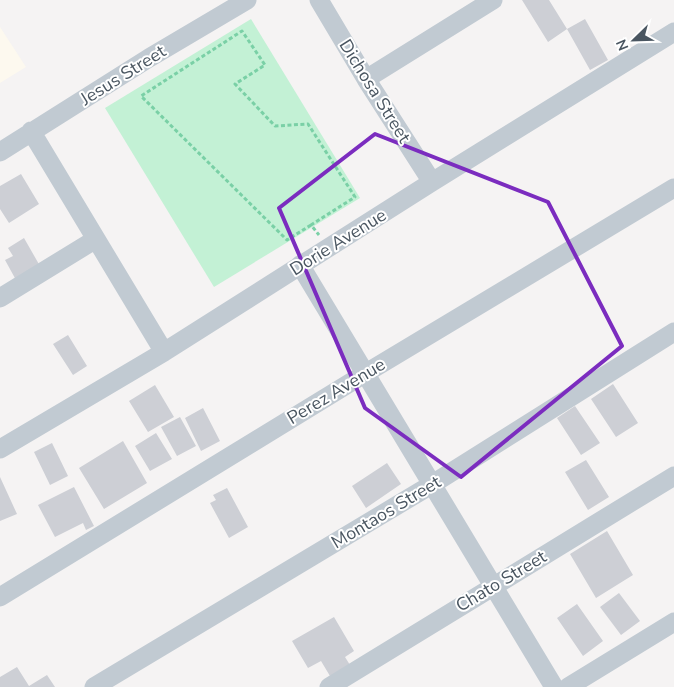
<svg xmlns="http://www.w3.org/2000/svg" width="674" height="687" viewBox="0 0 674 687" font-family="'Nunito Sans',sans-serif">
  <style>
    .commercial { fill: #fdf9ef }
    .green { fill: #c3f1d5 }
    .building { fill: #cdcfd5 }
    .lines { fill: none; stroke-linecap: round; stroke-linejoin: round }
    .path { stroke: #7ad0a6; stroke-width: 3; stroke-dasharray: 4 2.5; stroke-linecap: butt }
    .minor { stroke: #c1cad2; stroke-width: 19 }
    .marked { fill: none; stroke: #7b2cbf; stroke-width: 4; stroke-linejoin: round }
    .labels { text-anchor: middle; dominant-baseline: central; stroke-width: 4; stroke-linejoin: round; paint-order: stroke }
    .street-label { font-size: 18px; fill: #4a5661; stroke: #fff }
  </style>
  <rect width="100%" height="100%" fill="#f5f3f3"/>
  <path class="commercial" d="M 0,27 L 26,67 L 0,83 Z"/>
  <path class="green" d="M 251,19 L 360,198 L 214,287 L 105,108 Z"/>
  <path class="building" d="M 522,0 L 549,0 L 567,29 L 548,42 Z
    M 585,19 L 608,60 L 590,70 L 567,29 Z
    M 21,174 L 39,204 L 9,223 L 0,209 L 0,186 Z
    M 24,238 L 40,266 L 16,280 L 5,260 L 13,256 L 8,248 Z
    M 68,335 L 87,366 L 73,375 L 53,344 Z
    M 613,384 L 638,423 L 616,437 L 591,399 Z
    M 155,385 L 174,417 L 148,432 L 129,401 Z
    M 575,406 L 600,443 L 581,455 L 557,418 Z
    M 203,408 L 220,441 L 201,451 L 185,418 Z
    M 180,417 L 196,446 L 177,456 L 161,427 Z
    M 156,433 L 172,459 L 150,471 L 135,446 Z
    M 123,441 L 147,483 L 104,509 L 79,468 Z
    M 52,443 L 68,476 L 50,485 L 34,452 Z
    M 586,460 L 609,497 L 588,510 L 565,472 Z
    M 387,463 L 401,484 L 366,508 L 352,486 Z
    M 0,477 L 17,514 L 0,521 Z
    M 74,487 L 94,526 L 86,530 L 83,523 L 55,537 L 38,505 Z
    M 227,488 L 248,527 L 229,538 L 210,503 L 216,500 L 213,495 Z
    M 607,531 L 633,575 L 596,598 L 570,554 Z
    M 619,593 L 640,621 L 621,635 L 600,607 Z
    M 577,604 L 603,641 L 583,656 L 557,618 Z
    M 334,617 L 354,651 L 345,657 L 350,665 L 330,676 L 321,661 L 308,668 L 292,641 Z
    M 17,667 L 29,686 L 47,675 L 55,687 L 0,687 L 0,677 Z"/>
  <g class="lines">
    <path class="path" d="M 311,225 L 287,240 L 141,96 L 242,31 L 265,65 L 235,84 L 275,126 L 308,124 L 355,197 L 311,225 L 319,235"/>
    <path class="minor" d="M 319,0 L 366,79 L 432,182
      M 366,79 L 493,0
      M 31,131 L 164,352
      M 0,152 L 149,58 L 247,0
      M 300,265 L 554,687
      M 0,298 L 96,239
      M 0,449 L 164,352 L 432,182 L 674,32
      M 0,597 L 366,373 L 674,188
      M 94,687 L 431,485 L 674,332
      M 329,687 L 674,476
      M 568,687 L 674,622"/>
  </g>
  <path class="marked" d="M 375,134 L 548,202 L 622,346 L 461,477 L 365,408 L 279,208 Z"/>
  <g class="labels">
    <g class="street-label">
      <text transform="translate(123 75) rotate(-32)">Jesus Street</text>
      <text transform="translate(375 91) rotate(58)">Dichosa Street</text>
      <text transform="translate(338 242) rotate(-32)">Dorie Avenue</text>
      <text transform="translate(336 391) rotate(-31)">Perez Avenue</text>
      <text transform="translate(386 512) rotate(-31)">Montaos Street</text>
      <text transform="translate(501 581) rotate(-31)">Chato Street</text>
    </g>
  </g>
  <g transform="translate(634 40) rotate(247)" stroke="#ffffff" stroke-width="4" paint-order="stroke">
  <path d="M0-4L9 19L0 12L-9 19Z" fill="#4a5661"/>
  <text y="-8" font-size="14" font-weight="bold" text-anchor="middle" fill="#4a5661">N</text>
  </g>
</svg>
